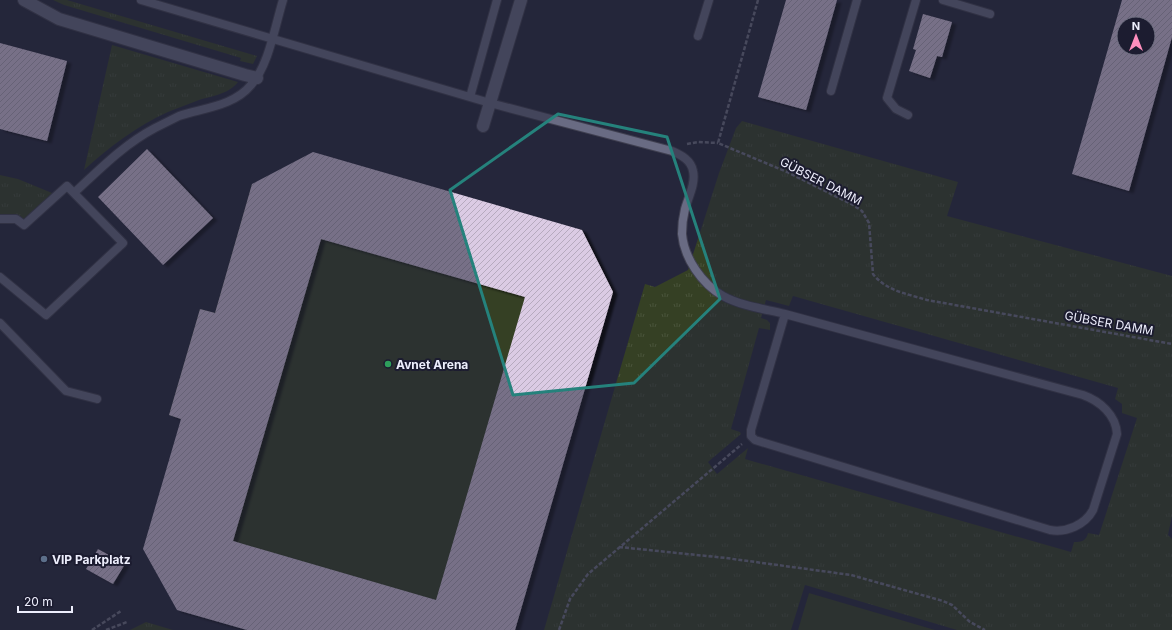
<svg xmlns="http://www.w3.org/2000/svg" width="1172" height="630" viewBox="0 0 1172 630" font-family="Inter,sans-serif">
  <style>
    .grass { fill: url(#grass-tufts); fill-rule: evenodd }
    .garden { fill: #354024 }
    .building { fill: url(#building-hatch); fill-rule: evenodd; filter: url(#shadow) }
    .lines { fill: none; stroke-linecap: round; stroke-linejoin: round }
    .service-casing { stroke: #404051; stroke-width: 10 }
    .pedestrian-casing { stroke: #404051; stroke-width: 14 }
    .path { stroke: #727385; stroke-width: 2.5; stroke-dasharray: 4 2; stroke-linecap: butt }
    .service { stroke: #696b83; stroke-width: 8 }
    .pedestrian { stroke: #696b83; stroke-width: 12 }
    .marked { fill: none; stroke: #25827c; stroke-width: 3; stroke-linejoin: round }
    .leisure-dot { fill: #2e9e5b; stroke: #1c1c30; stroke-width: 1.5 }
    .service-dot { fill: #5c6f8a; stroke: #1c1c30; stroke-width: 1.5 }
    .labels { text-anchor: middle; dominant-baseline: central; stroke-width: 4; stroke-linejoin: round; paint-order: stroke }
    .street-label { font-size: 12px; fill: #edeefc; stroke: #1c1c30 }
    .poi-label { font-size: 12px; font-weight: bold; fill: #edeefc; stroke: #1c1c30; text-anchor: start }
  </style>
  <defs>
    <pattern id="grass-tufts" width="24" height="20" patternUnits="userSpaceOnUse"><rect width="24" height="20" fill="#354024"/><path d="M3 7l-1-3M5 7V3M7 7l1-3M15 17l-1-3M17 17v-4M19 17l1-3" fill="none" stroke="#49533a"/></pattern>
    <pattern id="building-hatch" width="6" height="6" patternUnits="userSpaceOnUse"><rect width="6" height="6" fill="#dbcbe4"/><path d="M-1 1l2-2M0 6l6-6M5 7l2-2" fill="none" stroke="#b6aabe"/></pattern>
    <filter id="shadow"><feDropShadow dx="4.5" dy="2.5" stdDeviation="1" flood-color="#0009"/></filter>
  </defs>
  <rect width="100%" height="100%" fill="#25263b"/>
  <path class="grass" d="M 53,0 L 67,0 L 257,56 L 253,64 L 240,61 L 241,58 L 64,5 Z
    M 112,45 L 238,82 C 229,94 212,96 199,100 C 189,104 178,108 168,112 C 137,126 109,147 84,170 Z
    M 742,121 L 958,182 L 947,216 L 1172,276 L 1172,516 L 1168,535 L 1172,539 L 1172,630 L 957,630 L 805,585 L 791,630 L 544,630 L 645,284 L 655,287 L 688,270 L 719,173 L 736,128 ZM 793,296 L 1118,388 L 1115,399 L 1122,404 L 1122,413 L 1137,418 L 1099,535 L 1088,533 C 1086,541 1082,542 1074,542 L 1071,552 L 745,459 L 748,448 L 717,474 L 708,462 L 741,434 L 740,432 L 731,429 L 759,328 L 770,330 L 770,323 L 767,320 L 761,318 L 766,300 L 789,306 Z
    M 0,175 L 18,179 L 57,195 L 24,225 L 16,219 L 0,219 Z
    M 146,622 L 173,630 L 130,630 Z"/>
  <path class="garden" d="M 252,184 L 582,230 L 613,292 L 515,630 L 247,630 L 181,419 L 169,415 L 200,309 L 215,313 Z
    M 809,593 L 935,630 L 798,630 Z"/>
  <path class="building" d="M 786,0 L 837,0 L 806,110 L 758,97 Z
    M 1122,0 L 1172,0 L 1172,37 L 1129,191 L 1072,174 ZM 1124,24 L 1148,24 L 1148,48 L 1124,48 Z
    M 923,14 L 952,22 L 942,57 L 937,56 L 930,78 L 909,71 L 916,50 L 913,49 Z
    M 0,43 L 67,61 L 47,141 L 0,129 Z
    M 147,149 L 213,218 L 163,265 L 98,197 Z
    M 313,152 L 582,230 L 613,292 L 515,630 L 247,630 L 177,610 L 143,549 L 181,419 L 169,415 L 200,309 L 215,313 L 252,184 ZM 321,239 L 525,297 L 436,600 L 233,541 Z
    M 98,549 L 125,564 L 113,584 L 86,569 Z"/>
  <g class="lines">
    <g class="service-casing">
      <path id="service" d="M 141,0 L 490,103 L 672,151 C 681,155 691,160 693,171 C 696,183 688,198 685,209 C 683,217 682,225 682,234 C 684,258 702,284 723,296 C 741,306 765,309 785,314 L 1083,395 C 1100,401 1116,415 1117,434 L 1093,510 C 1085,525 1066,533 1050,530 L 755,440 L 751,436 L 751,430 L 785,314
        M 943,0 L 990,14
        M 698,36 L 709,0
        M 831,91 L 857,0
        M 470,97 L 497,0
        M 908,115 L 896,109 L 887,98 L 916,0
        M 74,193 C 100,169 123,145 155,128 C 163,124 171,120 179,116 C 203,108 234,106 251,85 C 269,65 275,26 283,0
        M 0,219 L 16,219 L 24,225 L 67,186 L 123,243 L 46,315 L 0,277
        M 0,323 L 66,391 L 97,399"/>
    </g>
    <g class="pedestrian-casing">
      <path id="pedestrian" d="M 24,0 L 59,19 L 245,75 L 257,78
        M 483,126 L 521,0"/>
    </g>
    <path class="path" d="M 758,0 L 718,143 L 787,172 L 853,205 L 862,211 L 869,223 L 873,274 C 886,291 908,294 927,300 L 1172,344
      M 687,144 L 698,142 L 718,143
      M 619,547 L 726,558 L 851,575 L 943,601 L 952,605 L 970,622 L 985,630
      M 92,630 L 121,611
      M 106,630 L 127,622
      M 559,630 L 570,599 L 588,574 L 742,444"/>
    <use href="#service" class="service"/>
    <use href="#pedestrian" class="pedestrian"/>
  </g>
  <path d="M0 0H1172V630H0ZM 558,114 L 667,137 L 720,299 L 634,383 L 513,395 L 450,190 Z" fill="#25263b" fill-opacity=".55" fill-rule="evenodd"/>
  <path class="marked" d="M 558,114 L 667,137 L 720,299 L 634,383 L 513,395 L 450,190 Z"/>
  <circle class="leisure-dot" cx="388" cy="364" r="4"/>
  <circle class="service-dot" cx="44" cy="559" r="4"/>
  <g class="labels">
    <g class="street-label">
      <text transform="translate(821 181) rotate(27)">GÜBSER DAMM</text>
      <text transform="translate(1109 323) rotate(10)">GÜBSER DAMM</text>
    </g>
    <g class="poi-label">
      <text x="396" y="364">Avnet Arena</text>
      <text x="52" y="559">VIP Parkplatz</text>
    </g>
  </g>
  <g transform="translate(1136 36)"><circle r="19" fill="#1c1c30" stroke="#707082"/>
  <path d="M0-3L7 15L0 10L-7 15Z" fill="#fe8ebd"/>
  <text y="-6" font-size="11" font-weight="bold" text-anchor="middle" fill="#edeefc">N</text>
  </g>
  <path d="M18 606v6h54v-6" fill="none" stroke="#edeefc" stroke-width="2"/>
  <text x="24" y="606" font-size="12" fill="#edeefc" stroke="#1c1c30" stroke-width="3" paint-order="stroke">20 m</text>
</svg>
